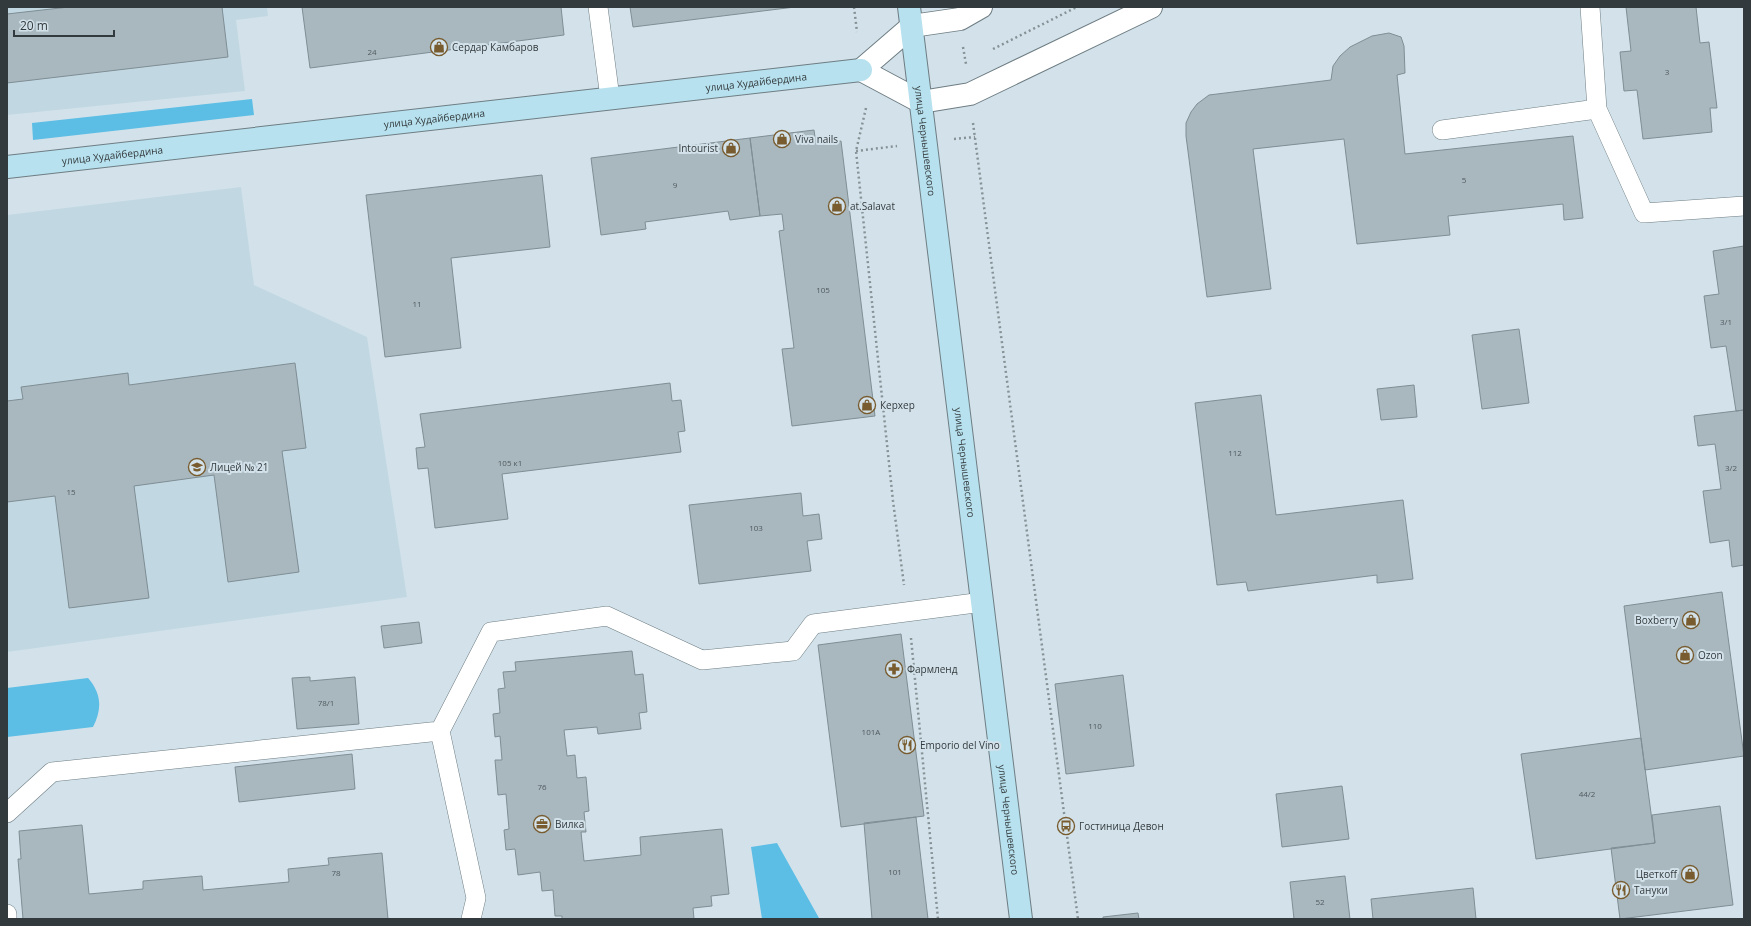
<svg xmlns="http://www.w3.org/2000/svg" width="1751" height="926" viewBox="0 0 1751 926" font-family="'Open Sans',sans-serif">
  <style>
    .built { fill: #c1d8e3 }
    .green { fill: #5cbde5 }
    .building { fill: #a9b8bf; stroke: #7f8d94 }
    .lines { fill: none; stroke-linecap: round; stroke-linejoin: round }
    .lane-casing { stroke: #6e7d83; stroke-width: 20 }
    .street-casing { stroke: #6e7d83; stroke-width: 24 }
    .secondary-casing { stroke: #6e7d83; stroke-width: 24 }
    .path { stroke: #879297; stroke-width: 2.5; stroke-dasharray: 2 3; stroke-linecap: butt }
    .lane { stroke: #fff; stroke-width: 19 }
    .street { stroke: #fff; stroke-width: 22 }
    .secondary { stroke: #b7e1ee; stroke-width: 22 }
    .labels { text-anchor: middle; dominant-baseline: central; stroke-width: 4; stroke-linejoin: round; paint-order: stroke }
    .number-label { font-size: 8px; fill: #505a5e }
    .poi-label { font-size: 10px; fill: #333a3d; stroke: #d3e2ea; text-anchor: start }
    .street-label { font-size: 10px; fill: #333a3d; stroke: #d3e2ea }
  </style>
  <rect width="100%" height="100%" fill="#d3e2ea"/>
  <path class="built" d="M 7,7 L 267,7 L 268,16 L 236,20 L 245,91 L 7,115 Z
    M 241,187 L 254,285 L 367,337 L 407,597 L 7,652 L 7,215 Z"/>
  <path class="green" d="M 252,99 L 254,115 L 33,140 L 32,123 Z
    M 88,678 C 102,694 102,709 93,727 L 7,737 L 7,688 Z
    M 777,843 L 819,918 L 762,919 L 751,847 Z"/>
  <path class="building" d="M 69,7 L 222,7 L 228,57 L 7,83 L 7,14 Z
    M 302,7 L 561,7 L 564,35 L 310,68 Z
    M 630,7 L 795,7 L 633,27 Z
    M 1626,7 L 1696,7 L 1700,43 L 1709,42 L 1717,108 L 1710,108 L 1712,132 L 1643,139 L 1637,90 L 1624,91 L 1620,52 L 1631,51 Z
    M 1389,33 L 1401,37 L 1404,46 L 1405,73 L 1397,75 L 1405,154 L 1573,136 L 1583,218 L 1564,220 L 1563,204 L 1448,216 L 1450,235 L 1357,244 L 1344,139 L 1253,149 L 1271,289 L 1207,297 L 1186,136 L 1186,123 L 1191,112 L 1197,104 L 1209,95 L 1331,80 L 1333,66 L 1340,56 L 1350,47 L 1372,36 Z
    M 814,130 L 816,144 L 841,141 L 875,416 L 792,426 L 782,349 L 794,348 L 779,231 L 784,230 L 782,214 L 760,216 L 750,138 Z
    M 750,138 L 760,216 L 730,220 L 728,211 L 645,222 L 646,229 L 601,235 L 591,158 Z
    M 542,175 L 550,247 L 451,258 L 461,348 L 385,357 L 366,195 Z
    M 1744,246 L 1744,410 L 1736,411 L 1726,346 L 1711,348 L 1704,296 L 1719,294 L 1713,251 Z
    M 1519,329 L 1529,403 L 1482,409 L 1472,335 Z
    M 295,363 L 306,448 L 282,451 L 299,572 L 228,582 L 214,475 L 134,486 L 149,598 L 69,608 L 55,496 L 7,502 L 7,401 L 23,399 L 21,387 L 128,373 L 129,385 Z
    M 670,383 L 672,401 L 681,400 L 685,431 L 678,432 L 681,452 L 502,474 L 508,519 L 435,528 L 428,468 L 418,469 L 416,448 L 425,447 L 420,414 Z
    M 1414,385 L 1417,417 L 1381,420 L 1377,389 Z
    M 1261,395 L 1276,515 L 1403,500 L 1413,579 L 1377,583 L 1377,575 L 1248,591 L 1246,582 L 1217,585 L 1195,403 Z
    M 1744,410 L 1744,565 L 1732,567 L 1729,540 L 1710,543 L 1703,491 L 1721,489 L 1715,444 L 1698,446 L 1694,416 Z
    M 801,493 L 803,516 L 819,514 L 822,539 L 807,541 L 811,571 L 699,584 L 689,505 Z
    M 1722,592 L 1744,756 L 1645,770 L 1624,606 Z
    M 419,622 L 422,643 L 384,648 L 381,626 Z
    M 901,634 L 924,816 L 841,827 L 818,645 Z
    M 632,651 L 635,675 L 643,674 L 647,712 L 639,713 L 641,729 L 598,734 L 597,727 L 564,730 L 567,756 L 575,755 L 577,778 L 586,777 L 589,811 L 584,812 L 586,832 L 581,832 L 584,861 L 641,855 L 640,837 L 722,829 L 729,894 L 711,896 L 712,906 L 693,908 L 694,919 L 562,919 L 562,916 L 555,916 L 553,890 L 542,891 L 540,872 L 518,875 L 515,849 L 506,850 L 504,830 L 509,829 L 506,794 L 498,795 L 495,760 L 502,760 L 500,736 L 495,737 L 493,714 L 500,713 L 498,689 L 505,688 L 503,672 L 516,671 L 515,662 Z
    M 1123,675 L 1134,766 L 1066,774 L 1055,684 Z
    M 310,677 L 310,681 L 355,677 L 359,724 L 297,729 L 292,678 Z
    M 1641,738 L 1655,843 L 1536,859 L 1521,754 Z
    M 352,754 L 355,789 L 239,802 L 235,767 Z
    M 1342,786 L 1349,839 L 1282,847 L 1276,794 Z
    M 1720,806 L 1733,905 L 1620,919 L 1611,848 L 1655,843 L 1652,815 Z
    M 916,817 L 928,919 L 872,919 L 864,823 Z
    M 82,825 L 89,894 L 143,889 L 143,881 L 202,876 L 203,890 L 289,882 L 288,869 L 329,865 L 328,858 L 382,853 L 388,919 L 23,919 L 18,859 L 21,859 L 19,831 Z
    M 1345,876 L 1350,919 L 1294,919 L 1290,882 Z
    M 1473,888 L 1476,919 L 1373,919 L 1371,899 Z
    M 1138,913 L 1139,919 L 1103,919 L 1103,917 Z"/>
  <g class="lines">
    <g class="lane-casing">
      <path id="lane" d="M 598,7 L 610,98
        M 1597,109 L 1644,213 L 1744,206
        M 1442,130 L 1597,109 L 1590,7
        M 440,731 L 476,898 L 471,919
        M 7,813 L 52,772 L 440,731 L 491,632 L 607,616 L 702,660 L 793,651 L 813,624 L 983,602
        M 7,914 L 7,919"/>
    </g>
    <g class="street-casing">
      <path id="street" d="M 981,7 L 960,19 L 912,26 L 861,70 L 921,102 L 970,94 L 1151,7"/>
    </g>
    <g class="secondary-casing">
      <g id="secondary">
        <path id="s1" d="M 909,7 L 1021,919"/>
        <path id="s2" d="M 7,167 L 861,70"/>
      </g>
    </g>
    <path class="path" d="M 854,7 L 857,32
      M 963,47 L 966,64
      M 993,49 L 1077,7
      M 866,108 L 856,151 L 893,501 L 904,585
      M 973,123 L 1078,919
      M 954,139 L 975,137
      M 856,151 L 897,146
      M 911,638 L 938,919"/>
    <use href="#lane" class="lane"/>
    <use href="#street" class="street"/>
    <use href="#secondary" class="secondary"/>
  </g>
  <defs>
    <g id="shop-ring" transform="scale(0.9)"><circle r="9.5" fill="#d3e2ea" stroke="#785c2f" stroke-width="1.5"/><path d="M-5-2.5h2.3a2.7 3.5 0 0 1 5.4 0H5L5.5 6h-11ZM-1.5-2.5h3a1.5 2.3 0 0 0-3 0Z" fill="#785c2f"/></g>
    <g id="school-ring" transform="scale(0.9)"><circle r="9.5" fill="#d3e2ea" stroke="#785c2f" stroke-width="1.5"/><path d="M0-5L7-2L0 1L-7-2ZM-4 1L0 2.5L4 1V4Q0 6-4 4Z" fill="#785c2f"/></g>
    <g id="pharmacy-ring" transform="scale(0.9)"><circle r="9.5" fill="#d3e2ea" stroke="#785c2f" stroke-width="1.5"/><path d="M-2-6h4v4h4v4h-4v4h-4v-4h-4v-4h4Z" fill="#785c2f"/></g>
    <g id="restaurant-ring" transform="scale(0.9)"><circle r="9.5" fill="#d3e2ea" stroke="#785c2f" stroke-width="1.5"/><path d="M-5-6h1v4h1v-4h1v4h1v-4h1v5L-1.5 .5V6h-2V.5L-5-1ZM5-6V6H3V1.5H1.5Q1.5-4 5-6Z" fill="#785c2f"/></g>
    <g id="office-ring" transform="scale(0.9)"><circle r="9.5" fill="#d3e2ea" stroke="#785c2f" stroke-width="1.5"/><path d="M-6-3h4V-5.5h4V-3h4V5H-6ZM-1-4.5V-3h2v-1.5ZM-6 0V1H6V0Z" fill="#785c2f"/></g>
    <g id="bus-ring" transform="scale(0.9)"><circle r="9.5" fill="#d3e2ea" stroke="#785c2f" stroke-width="1.5"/><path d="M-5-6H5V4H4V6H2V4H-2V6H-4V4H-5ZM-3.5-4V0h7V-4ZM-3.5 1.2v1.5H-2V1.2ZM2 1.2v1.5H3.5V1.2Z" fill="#785c2f"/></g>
  </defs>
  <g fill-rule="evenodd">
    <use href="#shop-ring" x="439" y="47"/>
    <use href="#shop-ring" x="782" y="139"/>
    <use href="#shop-ring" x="731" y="148"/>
    <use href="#shop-ring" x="837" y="206"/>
    <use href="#shop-ring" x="867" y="405"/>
    <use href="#school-ring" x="197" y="467"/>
    <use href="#shop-ring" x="1691" y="620"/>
    <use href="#shop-ring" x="1685" y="655"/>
    <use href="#pharmacy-ring" x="894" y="669"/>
    <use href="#restaurant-ring" x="907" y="745"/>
    <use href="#office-ring" x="542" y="824"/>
    <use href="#bus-ring" x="1066" y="826"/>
    <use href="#shop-ring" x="1690" y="874"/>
    <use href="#restaurant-ring" x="1621" y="890"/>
  </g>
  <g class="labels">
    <g class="number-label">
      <text x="372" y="51">24</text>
      <text x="1667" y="71">3</text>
      <text x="1464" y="179">5</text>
      <text x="675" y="184">9</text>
      <text x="823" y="289">105</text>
      <text x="417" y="303">11</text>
      <text x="1726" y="321">3/1</text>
      <text x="1235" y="452">112</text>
      <text x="510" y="462">105 к1</text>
      <text x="1731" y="467">3/2</text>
      <text x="71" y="491">15</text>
      <text x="756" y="527">103</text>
      <text x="326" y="702">78/1</text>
      <text x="1095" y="725">110</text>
      <text x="871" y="731">101А</text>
      <text x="542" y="786">76</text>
      <text x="1587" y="793">44/2</text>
      <text x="895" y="871">101</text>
      <text x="336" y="872">78</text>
      <text x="1320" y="901">52</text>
    </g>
    <g class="poi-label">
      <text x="452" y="47">Сердар Камбаров</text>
      <text x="795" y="139">Viva nails</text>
      <text x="718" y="148" text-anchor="end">Intourist</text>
      <text x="850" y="206">at.Salavat</text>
      <text x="880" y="405">Керхер</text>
      <text x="210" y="467">Лицей № 21</text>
      <text x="1678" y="620" text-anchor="end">Boxberry</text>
      <text x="1698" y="655">Ozon</text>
      <text x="907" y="669">Фармленд</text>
      <text x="920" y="745">Emporio del Vino</text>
      <text x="555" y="824">Вилка</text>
      <text x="1079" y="826">Гостиница Девон</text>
      <text x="1677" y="874" text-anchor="end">Цветкoff</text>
      <text x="1634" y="890">Тануки</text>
    </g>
    <g class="street-label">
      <text stroke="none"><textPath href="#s2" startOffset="754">улица Худайбердина</textPath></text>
      <text stroke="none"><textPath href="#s2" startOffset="430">улица Худайбердина</textPath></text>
      <text stroke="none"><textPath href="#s1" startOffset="135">улица Чернышевского</textPath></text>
      <text stroke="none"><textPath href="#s2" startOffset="106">улица Худайбердина</textPath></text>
      <text stroke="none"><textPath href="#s1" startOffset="459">улица Чернышевского</textPath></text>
      <text stroke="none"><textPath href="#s1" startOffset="819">улица Чернышевского</textPath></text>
    </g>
  </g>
  <rect width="1751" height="926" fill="none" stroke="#333a3d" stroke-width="16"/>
  <path d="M14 30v6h100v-6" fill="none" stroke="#333a3d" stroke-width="2"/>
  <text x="20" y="30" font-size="12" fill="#333a3d" stroke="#d3e2ea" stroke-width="3" paint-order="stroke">20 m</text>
</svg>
